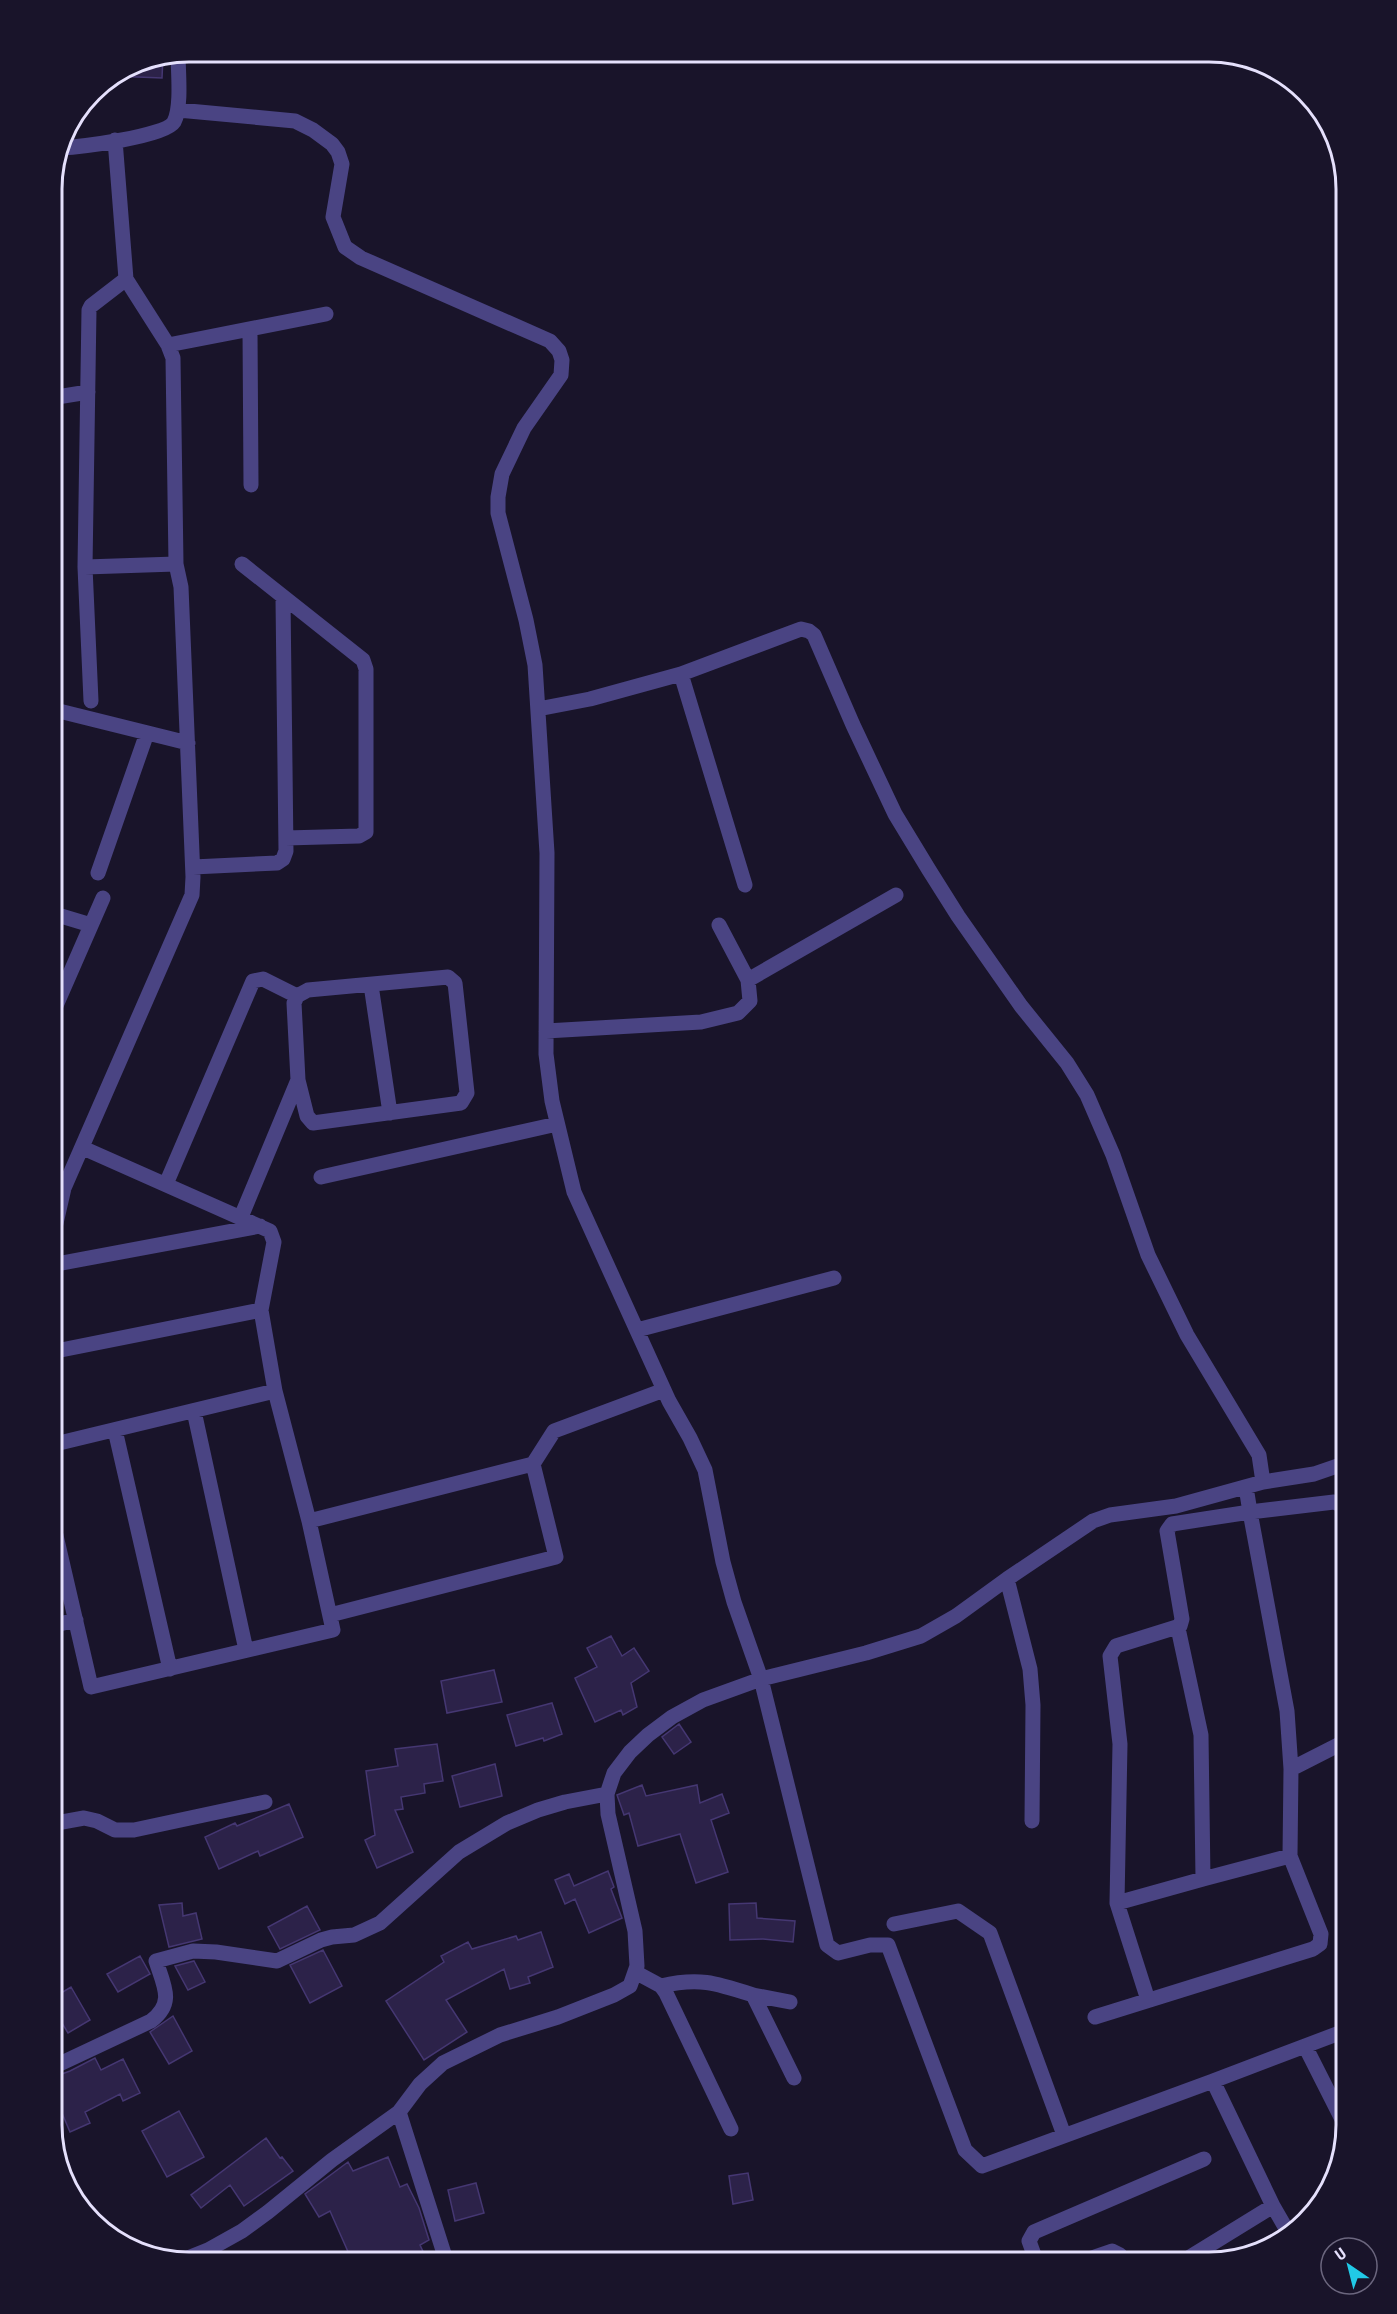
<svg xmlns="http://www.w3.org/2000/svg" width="1397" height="2314" viewBox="0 0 1397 2314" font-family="'Roboto Condensed',sans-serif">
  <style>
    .building { fill: #2c2249; stroke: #453772; stroke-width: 1.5 }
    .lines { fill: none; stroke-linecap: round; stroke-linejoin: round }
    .minor { stroke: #4a4483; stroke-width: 15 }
    .rim { fill: none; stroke: #e5e0fc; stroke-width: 3 }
  </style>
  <rect width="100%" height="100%" fill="#19142a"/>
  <path class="building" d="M 163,56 L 162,78 L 114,76 L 136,61 Z
    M 611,1636 L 622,1656 L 634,1648 L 649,1671 L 631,1683 L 637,1707 L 623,1715 L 621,1710 L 595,1722 L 575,1678 L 597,1667 L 587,1648 Z
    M 494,1670 L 502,1702 L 447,1713 L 441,1681 Z
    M 552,1703 L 562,1734 L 544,1741 L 543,1738 L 516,1746 L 507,1715 Z
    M 679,1724 L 691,1742 L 674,1754 L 662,1737 Z
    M 437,1744 L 443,1781 L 424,1784 L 425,1793 L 401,1797 L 403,1809 L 395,1810 L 413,1852 L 377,1868 L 365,1840 L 375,1835 L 366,1771 L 398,1766 L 395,1749 Z
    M 495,1764 L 502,1796 L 460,1807 L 452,1776 Z
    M 642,1785 L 646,1796 L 697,1785 L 700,1803 L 722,1794 L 729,1813 L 711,1820 L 728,1872 L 696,1883 L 680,1834 L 638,1846 L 629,1813 L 624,1815 L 617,1795 Z
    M 289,1804 L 303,1837 L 260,1856 L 258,1851 L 219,1869 L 205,1837 L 235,1823 L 237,1826 Z
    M 608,1871 L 614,1887 L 611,1889 L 622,1918 L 589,1933 L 575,1899 L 565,1904 L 555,1880 L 569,1874 L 574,1886 Z
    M 182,1903 L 183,1916 L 196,1913 L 202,1939 L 169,1947 L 159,1905 Z
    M 756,1903 L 757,1918 L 795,1921 L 793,1942 L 763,1939 L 730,1940 L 729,1904 Z
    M 307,1906 L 320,1930 L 280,1949 L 268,1927 Z
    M 541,1932 L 553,1967 L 528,1977 L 530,1983 L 510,1989 L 504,1969 L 446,2000 L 467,2032 L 424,2060 L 386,2001 L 444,1962 L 441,1956 L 468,1942 L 472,1949 L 516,1936 L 518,1940 Z
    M 323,1950 L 342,1986 L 310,2003 L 290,1965 Z
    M 140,1956 L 150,1974 L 118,1992 L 107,1974 Z
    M 194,1961 L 205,1982 L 188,1990 L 175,1966 Z
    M 71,1987 L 90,2020 L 68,2033 L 51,2005 L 51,1999 Z
    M 173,2016 L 192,2051 L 169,2064 L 150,2032 Z
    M 95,2058 L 101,2070 L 123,2059 L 140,2093 L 123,2101 L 120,2094 L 85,2112 L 90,2123 L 70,2132 L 56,2099 L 61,2097 L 51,2078 L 70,2071 Z
    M 179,2111 L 204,2157 L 167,2177 L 142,2131 Z
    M 266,2138 L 280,2158 L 282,2157 L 293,2171 L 244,2206 L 230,2185 L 201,2208 L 191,2195 Z
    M 388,2157 L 400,2187 L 407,2184 L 419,2208 L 429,2240 L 420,2245 L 426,2258 L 415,2263 L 353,2263 L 330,2211 L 319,2217 L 305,2194 L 348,2162 L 353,2171 Z
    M 748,2173 L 753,2200 L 733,2204 L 729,2176 Z
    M 476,2183 L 484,2213 L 455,2221 L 448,2190 Z"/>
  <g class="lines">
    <path class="minor" d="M 178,110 L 295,121 L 313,130 L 332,144 L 338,152 L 342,164 L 333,217 L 345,247 L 361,258 L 550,341 L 559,351 L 562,360 L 561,375 L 524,428 L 502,474 L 498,497 L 498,513 L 526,620 L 535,665 L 547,853 L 546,1054 L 552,1101 L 574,1192 L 669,1401 L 690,1438 L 705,1470 L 723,1562 L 734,1602 L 761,1679 L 827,1945 L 838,1953 L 870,1945 L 888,1945 L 965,2150 L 982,2166 L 1213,2081 L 1273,2206 L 1288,2232
      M 59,148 C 79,147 165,137 174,122 C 182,107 178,71 178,53
      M 250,330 L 251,485
      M 168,345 L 326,314
      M 51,398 L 88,392
      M 242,564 L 363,660 L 366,669 L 366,832 L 359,836 L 286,838
      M 85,567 L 176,564
      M 681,674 L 745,885
      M 91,701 L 85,567 L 89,310 L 91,306 L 126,279
      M 51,709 L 188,743
      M 538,709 L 590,699 L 681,674 L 801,629 L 809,631 L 814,635 L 853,725 L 895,814 L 929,870 L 958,916 L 1021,1006 L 1067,1063 L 1087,1095 L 1113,1155 L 1148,1255 L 1187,1335 L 1259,1455 L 1263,1482
      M 193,867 L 277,863 L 283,859 L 286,851 L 283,599
      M 98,873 L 147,733
      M 51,913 L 91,925
      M 719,925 L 748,980
      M 371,985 L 390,1113
      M 51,1017 L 103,898
      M 546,1031 L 701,1022 L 738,1013 L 750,1001 L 748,980 L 896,895
      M 321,1177 L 557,1124
      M 166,1184 L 253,981 L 263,979 L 297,996
      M 241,1217 L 298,1080 L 294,1003 L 297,996 L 308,990 L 448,977 L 455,983 L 467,1093 L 461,1103 L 313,1123 L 307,1116 L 298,1080
      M 51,1245 L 64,1188 L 192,895 L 193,877 L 181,587 L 176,564 L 173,358 L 168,345 L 126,279 L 115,140
      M 51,1265 L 260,1226
      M 637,1330 L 834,1278
      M 51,1352 L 261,1310
      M 194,1411 L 246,1650
      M 115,1430 L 170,1669
      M 51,1445 L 275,1391
      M 51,1514 L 91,1687 L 333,1630 L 309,1521 L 275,1391 L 261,1310 L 274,1242 L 270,1231 L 83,1148
      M 309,1521 L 533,1464 L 554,1431 L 664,1390
      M 1007,1579 L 1030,1669 L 1033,1705 L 1032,1821
      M 330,1615 L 556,1557 L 533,1464
      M 51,1626 L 76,1620
      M 1291,1769 L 1346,1741
      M 51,1824 L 84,1818 L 97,1821 L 115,1830 L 134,1830 L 265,1802
      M 1203,1879 L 1290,1856
      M 1117,1903 L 1203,1879 L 1201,1735 L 1178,1628
      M 894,1924 L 958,1911 L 990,1933 L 1064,2135
      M 635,1972 L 661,1986 L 666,1993 L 731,2129
      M 661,1986 C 699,1977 716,1983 753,1995 L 794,2078
      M 753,1995 L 790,2002
      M 1148,2000 L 1117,1903 L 1120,1744 L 1110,1656 L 1116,1646 L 1180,1626 L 1182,1619 L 1167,1531 L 1172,1524 L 1250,1512 L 1246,1487
      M 1095,2017 L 1313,1949 L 1320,1944 L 1321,1934 L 1290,1856 L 1291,1769 L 1287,1711 L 1250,1512 L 1334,1502 L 1344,1506 L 1346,1510
      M 1305,2046 L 1346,2127
      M 51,2068 L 151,2021 C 175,2003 164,1986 156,1961 L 193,1951 L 216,1952 L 277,1961 L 321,1940 L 332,1937 L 354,1935 L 380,1923 L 459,1852 L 507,1823 L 538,1810 L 565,1802 L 607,1794
      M 1213,2081 L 1342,2032 L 1346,2033
      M 399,2112 L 447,2263
      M 178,2262 L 208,2250 L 242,2231 L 268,2212 L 332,2160 L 399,2112 L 420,2084 L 443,2063 L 500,2035 L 558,2017 L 614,1995 L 630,1986 L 637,1966 L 635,1931 L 608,1814 L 607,1794 L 614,1773 L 630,1752 L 648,1735 L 672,1717 L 703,1700 L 761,1679 L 866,1653 L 921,1636 L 956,1616 L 1007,1579 L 1093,1521 L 1110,1515 L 1176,1506 L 1263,1482 L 1314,1474 L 1346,1463
      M 1182,2262 L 1273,2206
      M 1037,2263 L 1029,2241 L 1034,2232 L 1204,2159
      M 1077,2263 L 1112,2251 L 1120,2255 L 1123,2263"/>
  </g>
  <path d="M0 0H1397V2314H0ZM189 62H1209A127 127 0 0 1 1336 189V2125A127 127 0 0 1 1209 2252H189A127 127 0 0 1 62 2125V189A127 127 0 0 1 189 62Z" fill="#19142a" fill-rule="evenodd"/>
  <path class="rim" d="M189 62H1209A127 127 0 0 1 1336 189V2125A127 127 0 0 1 1209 2252H189A127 127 0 0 1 62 2125V189A127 127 0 0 1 189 62Z"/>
  <g transform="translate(1349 2266) rotate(325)"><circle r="28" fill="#19142a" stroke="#6b667e" stroke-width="1.5"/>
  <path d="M0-4.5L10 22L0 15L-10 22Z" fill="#21cae7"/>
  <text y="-9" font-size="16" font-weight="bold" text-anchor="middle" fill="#e5e0fc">U</text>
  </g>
</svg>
